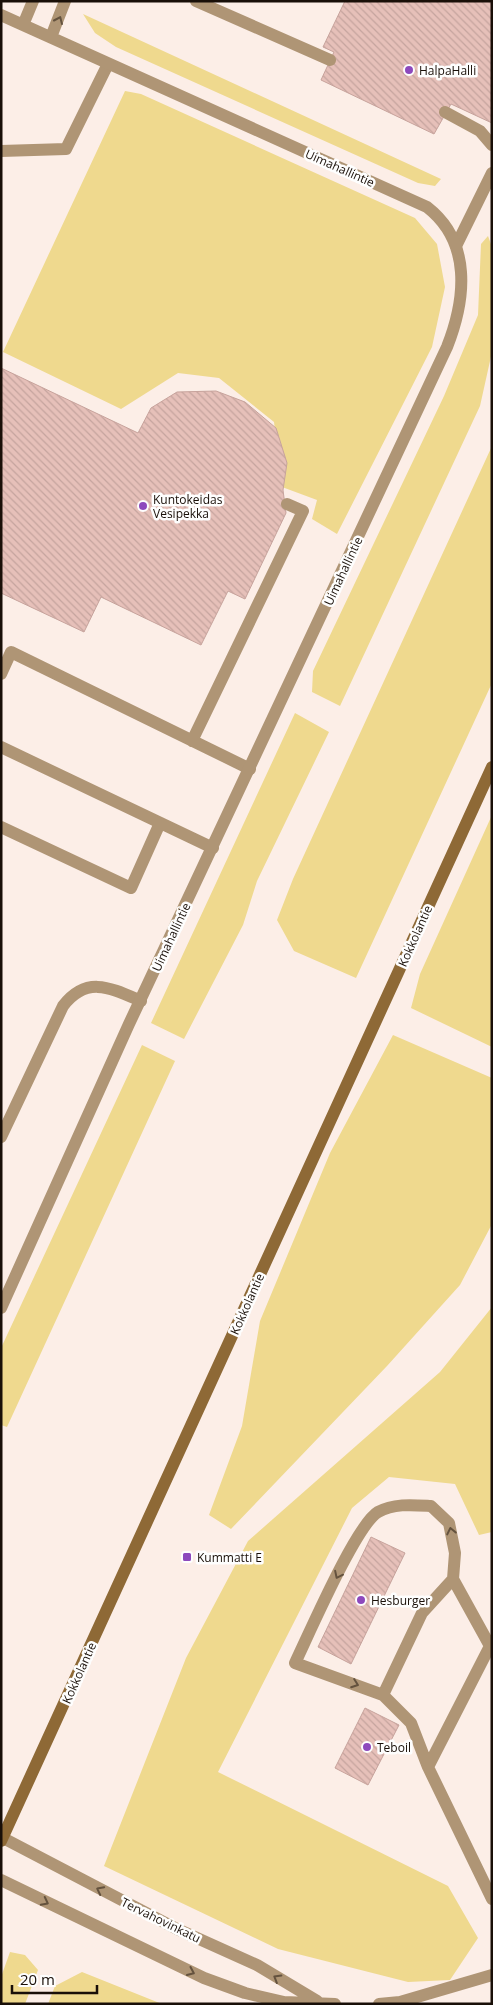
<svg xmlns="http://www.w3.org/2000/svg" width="493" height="2005" viewBox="0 0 493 2005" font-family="'Open Sans',sans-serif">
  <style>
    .green { fill: #efd98e }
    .building { fill: url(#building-back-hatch); stroke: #c7a39c }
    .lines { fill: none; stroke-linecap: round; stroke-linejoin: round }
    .service { stroke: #af9575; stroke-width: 12 }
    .minor { stroke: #af9575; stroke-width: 12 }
    .secondary { stroke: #8e6936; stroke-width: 12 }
    .oneway { stroke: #64523e }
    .poi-dot { fill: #8d49bd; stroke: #fefefe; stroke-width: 2 }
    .labels { text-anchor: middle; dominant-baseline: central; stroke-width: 5; stroke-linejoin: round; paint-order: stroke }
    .poi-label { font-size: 12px; fill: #190f08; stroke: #fefefe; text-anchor: start }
    .street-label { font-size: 12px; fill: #190f08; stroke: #fefefe }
  </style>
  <defs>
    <pattern id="building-back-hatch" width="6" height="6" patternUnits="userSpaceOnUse" patternTransform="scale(1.25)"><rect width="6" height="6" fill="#e6c0b9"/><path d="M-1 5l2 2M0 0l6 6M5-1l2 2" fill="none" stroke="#c5a49e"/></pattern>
  </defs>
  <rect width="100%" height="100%" fill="#fceee7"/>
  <path class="green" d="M 83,14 L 441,179 L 435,186 L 418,183 L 116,47 L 95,33 Z
    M 125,91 L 141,94 L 415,218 L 437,244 L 445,287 L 432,347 L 337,534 L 312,519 L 317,500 L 282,487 L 274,422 L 219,378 L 178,373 L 121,409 L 3,352 Z
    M 488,236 L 492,247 L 492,352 L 480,406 L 340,706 L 312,692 L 313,671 L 444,396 L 478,315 L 481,244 Z
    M 492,446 L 492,683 L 356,978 L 294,951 L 277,920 L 293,879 Z
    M 295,713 L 329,732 L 257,881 L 243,925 L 184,1039 L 151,1023 Z
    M 492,815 L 492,1047 L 411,1008 L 420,974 Z
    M 393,1035 L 492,1078 L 492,1224 L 460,1285 L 387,1366 L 231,1529 L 209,1515 L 242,1426 L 260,1321 L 330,1153 Z
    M 142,1045 L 175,1061 L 7,1427 L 1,1425 L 1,1348 Z
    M 492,1307 L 492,1532 L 479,1535 L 455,1484 L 389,1477 L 352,1508 L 218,1772 L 448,1886 L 478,1938 L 450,1980 L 408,1982 L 278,1949 L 104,1866 L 186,1658 L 248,1541 L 440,1372 Z
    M 10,1952 L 25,1955 L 38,1970 L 25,2004 L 1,2004 L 1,1977 Z
    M 82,1972 L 162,2004 L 48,2004 L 55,1986 Z"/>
  <path class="building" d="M 345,1 L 492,1 L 492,123 L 451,104 L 434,134 L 321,80 L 334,52 L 323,47 Z
    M 1,368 L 138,433 L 151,408 L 177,392 L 216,391 L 245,402 L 276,428 L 287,463 L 283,490 L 286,513 L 245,599 L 228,591 L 201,645 L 101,597 L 84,632 L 1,593 Z
    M 371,1537 L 405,1553 L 351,1664 L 318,1647 Z
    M 365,1708 L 399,1725 L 368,1785 L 335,1768 Z"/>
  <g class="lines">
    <path class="service" d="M 196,1 L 330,60
      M 445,112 L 480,131 L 492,145
      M 1,151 L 66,149 L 108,64
      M 456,246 L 492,173
      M 1,674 L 11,652 L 250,769
      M 192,741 L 303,511 L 287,504
      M 1,747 L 213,848
      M 1,827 L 131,888 L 160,823
      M 1,1137 L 63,1006 C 87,975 111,988 141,1001
      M 383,1695 L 295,1663 C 309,1634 356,1525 378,1512 C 394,1503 414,1505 431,1506 L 449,1523 L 455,1553 L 453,1579
      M 428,1767 L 490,1646 L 453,1579 L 422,1613 L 383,1695 L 411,1723 L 428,1767 L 492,1899"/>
    <path class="minor" d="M 1,15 L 427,207 C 472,242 466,299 447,347 L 129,1024 L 1,1308
      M 23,25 L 33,1
      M 51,37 L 65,1
      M 3,1838 L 177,1929 L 257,1965 L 317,2001
      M 1,1880 L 204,1978 L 245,1993 L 284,2002 L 335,2004
      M 379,2004 L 400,2002 L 492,1975"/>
    <path class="secondary" d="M 1,1841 L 492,767"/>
  </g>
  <defs><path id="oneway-chevron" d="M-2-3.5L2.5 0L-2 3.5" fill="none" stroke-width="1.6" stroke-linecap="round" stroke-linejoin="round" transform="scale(1.25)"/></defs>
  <g class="oneway">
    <use href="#oneway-chevron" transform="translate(59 20) rotate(-66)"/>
    <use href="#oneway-chevron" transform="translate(451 1531) rotate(-102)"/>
    <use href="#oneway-chevron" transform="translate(338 1575) rotate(116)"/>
    <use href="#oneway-chevron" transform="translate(355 1684) rotate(20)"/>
    <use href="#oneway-chevron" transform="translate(100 1890) rotate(-153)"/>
    <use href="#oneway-chevron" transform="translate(45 1902) rotate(27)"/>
    <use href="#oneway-chevron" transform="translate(191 1972) rotate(24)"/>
    <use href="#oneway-chevron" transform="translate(277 1978) rotate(-149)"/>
  </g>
  <g class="poi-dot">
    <circle cx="409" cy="70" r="5"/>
    <circle cx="143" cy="506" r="5"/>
    <rect x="182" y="1552" width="10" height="10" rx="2.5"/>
    <circle cx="361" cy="1600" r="5"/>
    <circle cx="367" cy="1747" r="5"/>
  </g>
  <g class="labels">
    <g class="poi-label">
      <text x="419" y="70">HalpaHalli</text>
      <text x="153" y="499">Kuntokeidas<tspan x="153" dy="14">Vesipekka</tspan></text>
      <text x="197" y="1557">Kummatti E</text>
      <text x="371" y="1600">Hesburger</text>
      <text x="377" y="1747">Teboil</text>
    </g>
    <g class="street-label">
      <text transform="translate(340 168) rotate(24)">Uimahallintie</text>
      <text transform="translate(343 571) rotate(-65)">Uimahallintie</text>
      <text transform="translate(415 936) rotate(-66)">Kokkolantie</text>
      <text transform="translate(171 937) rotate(-65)">Uimahallintie</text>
      <text transform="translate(247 1304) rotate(-66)">Kokkolantie</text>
      <text transform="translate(79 1673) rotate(-66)">Kokkolantie</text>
      <text transform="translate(161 1920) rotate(26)">Tervahovinkatu</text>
    </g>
  </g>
  <rect width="493" height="2005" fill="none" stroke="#190f08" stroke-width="5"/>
  <path d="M12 1985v8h85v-8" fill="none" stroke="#190f08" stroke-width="2.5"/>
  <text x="20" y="1985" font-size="15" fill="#190f08" stroke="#fefefe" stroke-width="4" paint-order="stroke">20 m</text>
</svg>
